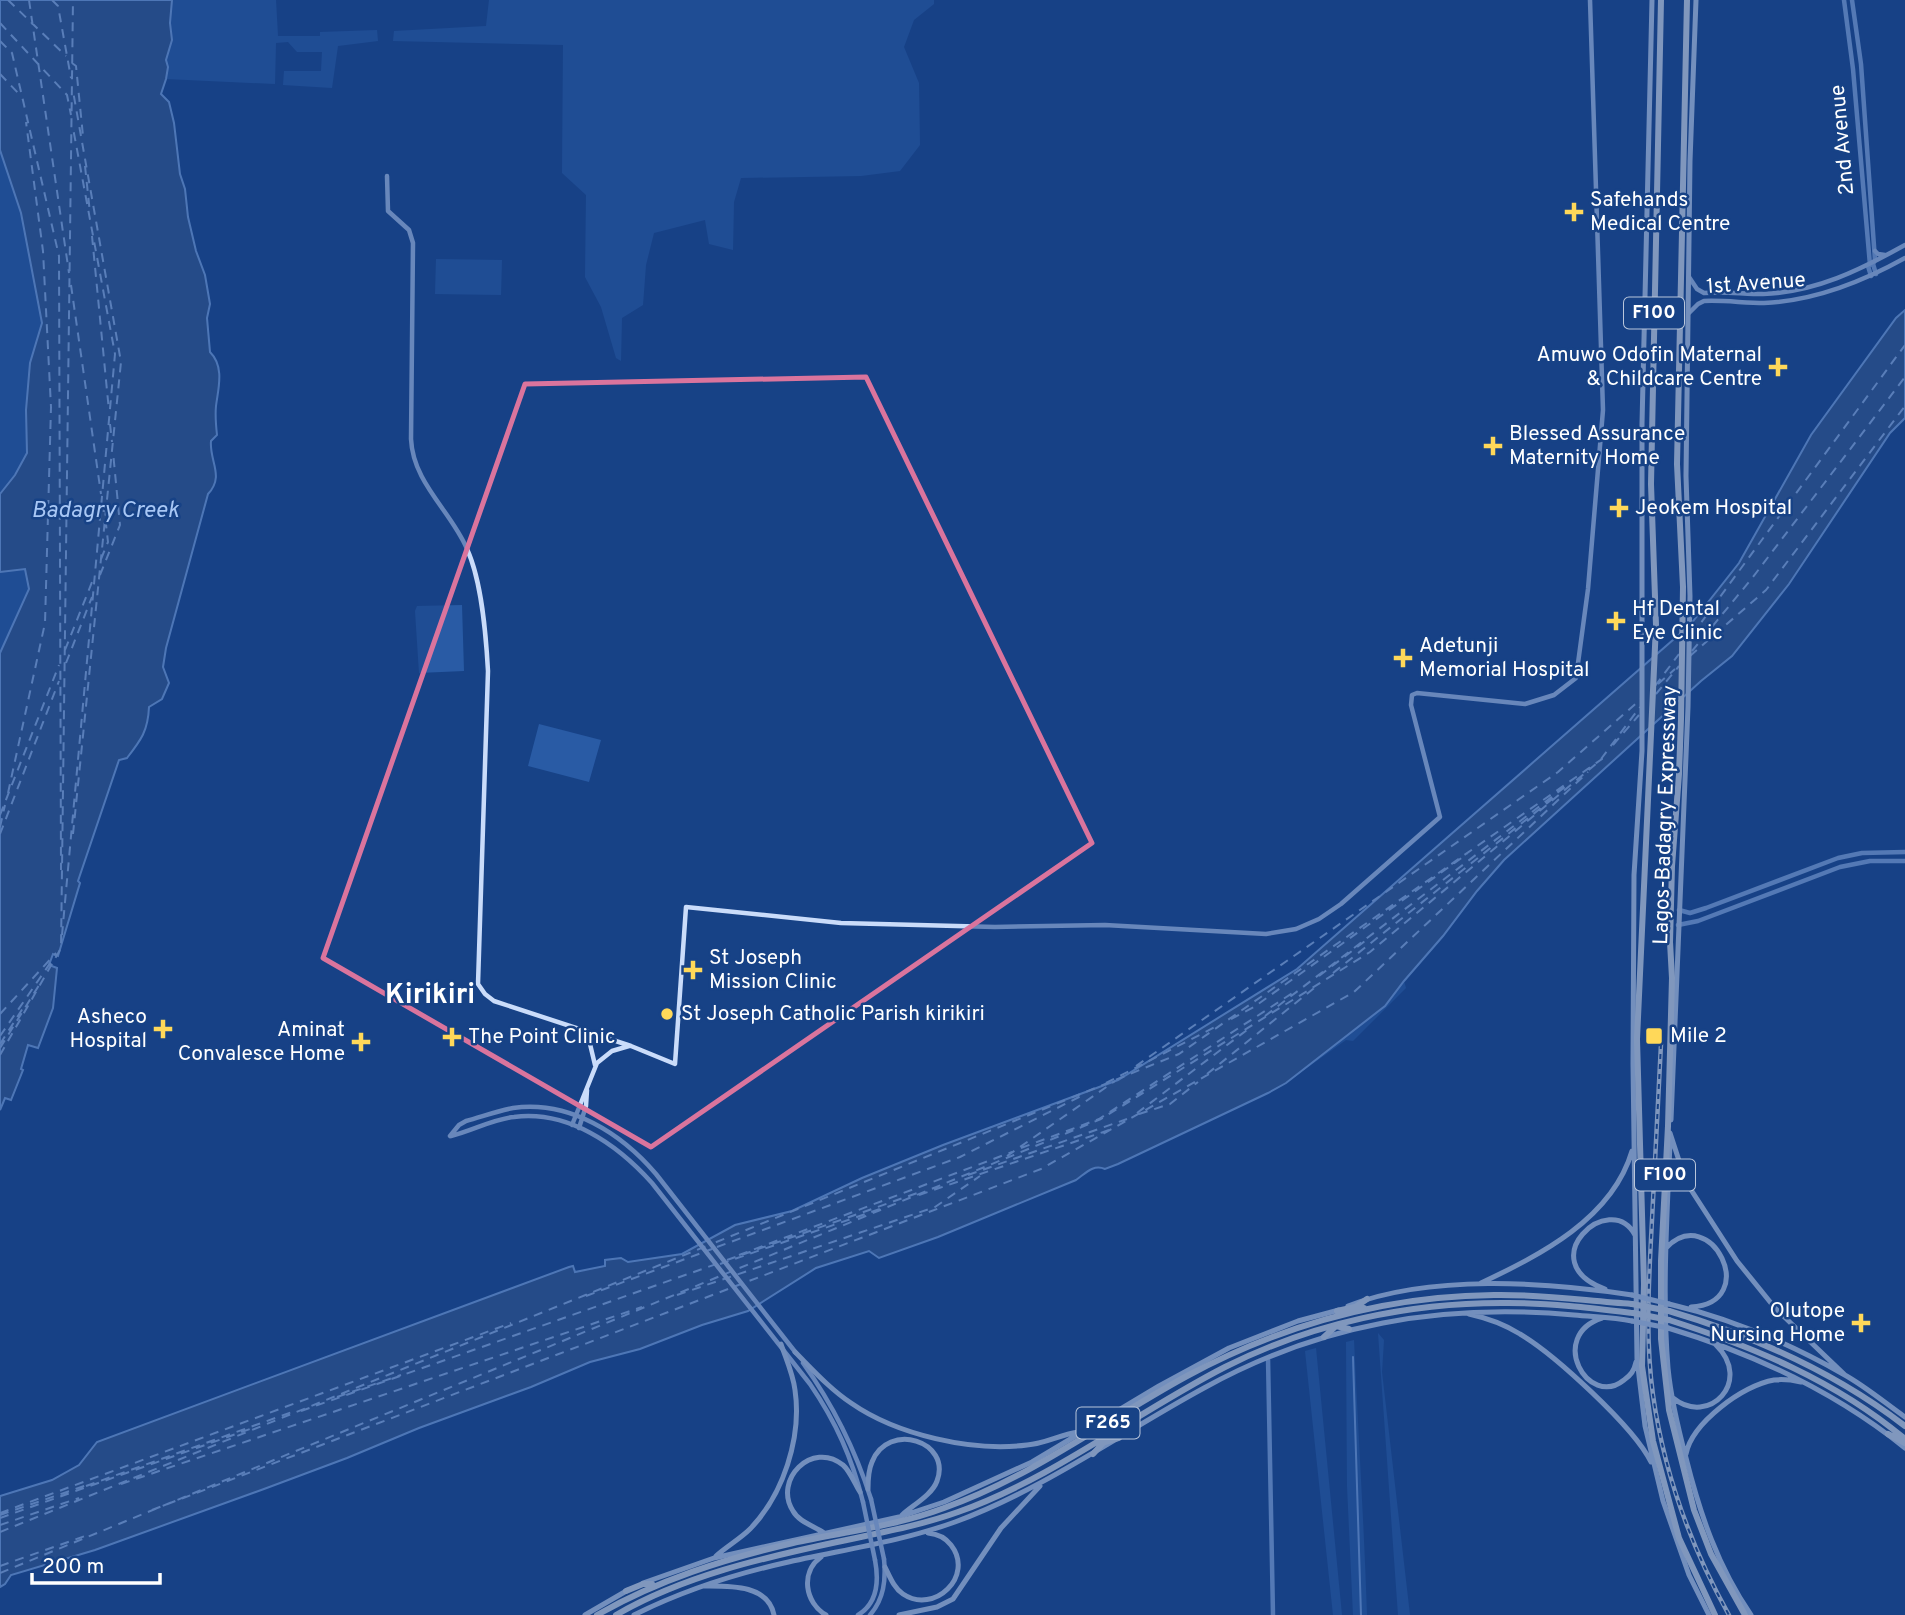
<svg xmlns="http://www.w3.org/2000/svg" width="1905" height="1615" viewBox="0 0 1905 1615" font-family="Overpass,sans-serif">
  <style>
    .green { fill: #295ba5 }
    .water { fill: #37578a; stroke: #8fb7f0; stroke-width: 2 }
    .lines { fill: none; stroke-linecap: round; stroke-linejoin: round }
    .stream { stroke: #8fb7f0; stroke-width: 2 }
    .ferry { stroke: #a8c7f5; stroke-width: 2; stroke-dasharray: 9 7; stroke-linecap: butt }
    .tertiary { stroke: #9dbded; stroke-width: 4.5 }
    .secondary { stroke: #cadcfa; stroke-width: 4.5 }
    .primary { stroke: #e3edff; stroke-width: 5 }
    .motorway { stroke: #fff; stroke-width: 6 }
    .rail-casing { stroke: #fff; stroke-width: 4.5 }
    .rail { stroke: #174286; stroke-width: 2; stroke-dasharray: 5; stroke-linecap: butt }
    .secondary-bridge { stroke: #cadcfa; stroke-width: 4.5 }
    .primary-bridge { stroke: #e3edff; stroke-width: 5 }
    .motorway-bridge { stroke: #fff; stroke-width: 6 }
    .marked { fill: none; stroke: #da749d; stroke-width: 5; stroke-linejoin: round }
    .poi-dot { fill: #ffd859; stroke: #174286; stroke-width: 2.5 }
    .labels { text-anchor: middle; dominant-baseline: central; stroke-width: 5; stroke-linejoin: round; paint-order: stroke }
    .shield { fill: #174286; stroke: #b9c6db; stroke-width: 2 }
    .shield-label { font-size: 19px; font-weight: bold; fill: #fff }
    .street-label { font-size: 21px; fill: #fff; stroke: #174286 }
    .poi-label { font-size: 21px; fill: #fff; stroke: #174286; text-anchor: start }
    .water-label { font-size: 23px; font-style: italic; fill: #a8c7f5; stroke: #174286 }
    .district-label { font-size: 28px; font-weight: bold; fill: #fff; stroke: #174286 }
  </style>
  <rect width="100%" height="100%" fill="#174286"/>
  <path class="green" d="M 172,0 L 276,0 L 278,36 L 320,36 L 320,32 L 377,30 L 378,41 L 338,46 L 332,88 L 283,85 L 284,71 L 321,71 L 322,52 L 297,52 L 288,42 L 276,43 L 275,84 L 166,79 L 168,67 L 166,60 L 172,40 L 170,23 Z
    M 489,0 L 934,0 L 934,4 L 914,20 L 904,47 L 919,83 L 920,145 L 900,171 L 861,176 L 741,178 L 734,202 L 733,250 L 709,244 L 705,220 L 654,233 L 646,265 L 643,305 L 622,318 L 621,361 L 616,358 L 601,307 L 585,277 L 586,195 L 562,173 L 563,45 L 393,41 L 394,31 L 486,26 Z
    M 0,150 L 21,213 L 42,323 L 30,363 L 26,410 L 27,453 L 15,475 L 0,494 Z
    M 436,259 L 502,260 L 501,295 L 435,294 Z
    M 25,569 L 29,589 L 0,653 L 0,572 Z
    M 462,605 L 464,671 L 419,673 L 415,611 L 417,606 Z
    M 539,724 L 601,740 L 589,782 L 528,766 Z
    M 1404,981 L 1406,988 L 1353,1041 L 1346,1040 L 1286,1083 L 1385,1006 Z
    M 1378,1333 L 1384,1340 L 1382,1372 L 1410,1615 L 1398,1615 Z
    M 1354,1340 C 1358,1431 1364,1523 1367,1615 L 1353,1615 L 1347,1486 L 1346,1342 Z
    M 1316,1348 L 1342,1615 L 1333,1615 L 1305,1351 Z"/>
  <path class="water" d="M 0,0 L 172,0 L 170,23 L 172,40 L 166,60 L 168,67 L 166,79 L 161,94 L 169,102 L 174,123 L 180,174 L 185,189 L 188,217 L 196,251 L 205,275 L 210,304 L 207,318 L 210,352 C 225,367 218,389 216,406 C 215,416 216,426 217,435 L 211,441 C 209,461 225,476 208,494 L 166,648 L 163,667 L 169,683 L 162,699 L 149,707 C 148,731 141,740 127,758 L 119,760 L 78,881 L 80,883 L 58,956 L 53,954 L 49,965 L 57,968 L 53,1008 L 38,1048 L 28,1045 L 21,1069 L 23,1070 L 11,1100 L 5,1098 L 0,1110 L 0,653 L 29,589 L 25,569 L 0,572 L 0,494 L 15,475 L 27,453 L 26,410 L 30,363 L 42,323 L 21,213 L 0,150 Z
    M 1905,310 L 1905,418 L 1890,433 L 1789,584 L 1732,656 L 1701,681 L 1504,860 L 1477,891 L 1443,936 L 1404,981 L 1385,1006 L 1286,1083 L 1268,1093 L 1118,1164 L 1105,1169 C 1093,1164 1086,1173 1076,1180 L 938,1237 L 879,1258 L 869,1251 L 816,1268 L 748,1311 L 702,1325 L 640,1349 L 590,1362 L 531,1387 L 419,1428 L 347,1458 L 264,1489 L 95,1550 L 11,1575 L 5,1584 L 0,1587 L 0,1496 L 52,1480 L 79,1465 L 97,1442 L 569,1267 L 573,1266 L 575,1272 L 605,1266 L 605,1260 L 621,1258 L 628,1262 L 682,1254 L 735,1225 L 792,1211 L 862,1178 L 943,1145 L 1118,1080 L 1297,969 L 1690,625 L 1739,563 L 1811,435 L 1896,318 Z"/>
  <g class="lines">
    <path class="stream" d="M 1353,1357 L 1361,1615"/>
    <path class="ferry" d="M 8,0 L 66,56
      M 29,0 L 69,273
      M 52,0 L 58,6 L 71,78
      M 0,23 L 67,95 L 71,115
      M 0,41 L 12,53 L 59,256 L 61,870
      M 72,63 L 76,66 L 83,136
      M 0,74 L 21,96
      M 85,166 L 90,213
      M 92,236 L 109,411
      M 71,285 L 101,494
      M 110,424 L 112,442
      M 103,503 L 104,515
      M 101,559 L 108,542 L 106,524
      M 100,575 L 120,525 L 113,452
      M 1692,635 L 1905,345
      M 65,650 L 94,577
      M 1692,651 L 1753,577 L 1905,377
      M 1690,656 L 1766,590 L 1905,406
      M 66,663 L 92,597
      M 1658,684 L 1675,669
      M 1655,686 L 1679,654
      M 1656,694 L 1679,666
      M 1613,745 L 1639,715
      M 1601,759 L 1640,707
      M 8,793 L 45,623 L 51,407 L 43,251 L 26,122
      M 0,815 L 59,665
      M 0,827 L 5,805
      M 0,834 L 59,681
      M 73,834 L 121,362 L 73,91
      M 62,935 L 115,354 L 73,128
      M 1333,973 L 1556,796
      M 1319,976 L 1365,941
      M 0,1014 L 56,953
      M 1265,1016 L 1570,783
      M 1231,1019 L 1254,1007 L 1467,854
      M 0,1036 L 53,959
      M 0,1044 L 23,1008
      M 0,1048 L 41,982
      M 0,1055 L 61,948 L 73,0
      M 1136,1066 L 1558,772 L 1641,699
      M 1207,1074 L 1318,985
      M 1106,1083 L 1217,1026
      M 1137,1113 L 1247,1030
      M 1139,1114 L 1170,1104 L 1198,1082
      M 1021,1148 L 1099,1119 L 1294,992
      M 1007,1156 L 1115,1081
      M 968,1175 L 1127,1119
      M 919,1195 L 1109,1130
      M 717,1247 L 960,1157 L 1083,1095
      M 739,1255 L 1012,1152
      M 727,1260 L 923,1191
      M 720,1264 L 880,1209
      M 677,1295 L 935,1207 L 980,1176
      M 586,1296 L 712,1249
      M 337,1397 L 401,1375
      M 301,1411 L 722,1262
      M 121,1484 L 642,1307
      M 86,1486 L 292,1412
      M 152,1510 L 1041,1169 L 1354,992 L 1588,772
      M 0,1513 L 511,1323
      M 0,1515 L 87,1485
      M 0,1518 L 250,1429
      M 0,1525 L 79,1498
      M 0,1532 L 709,1245
      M 0,1566 L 85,1536
      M 0,1573 L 1101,1119 L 1370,952 L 1602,759 L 1179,1054 L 714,1243"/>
    <path class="tertiary" d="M 1844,0 L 1853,69 L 1870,265 L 1868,266 L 1871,276
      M 1852,0 L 1861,64 L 1875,260 L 1873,264 L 1876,274
      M 1679,910 L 1690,913 L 1706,908 L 1838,858 L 1862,853 L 1905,852
      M 1678,925 L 1698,921 L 1840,867 L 1870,861 L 1905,861
      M 1268,1358 L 1273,1615"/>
    <path class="secondary" d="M 387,176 L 388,211 L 409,230 L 413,243 L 411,439 C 413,483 451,511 467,549 C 482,582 486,635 488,671 L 478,984 L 485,994 L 494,1001 L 631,1046 L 675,1064 L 686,907 L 841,923 L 995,927 L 1105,925 L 1266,934 L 1296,929 L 1319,919 L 1341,904 L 1440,817 L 1411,705 L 1412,695 L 1417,693 L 1525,704 L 1554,695 L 1576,678 L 1588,589 L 1603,410 L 1590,0
      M 1875,251 L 1878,254 L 1885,255
      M 1689,277 L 1697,289 L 1704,293 C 1723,291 1743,294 1763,294 C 1816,292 1860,270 1905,245
      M 1689,313 L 1698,304 L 1704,301 C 1724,300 1744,303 1764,303 C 1815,301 1862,282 1905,258
      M 581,1032 L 590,1044 L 595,1065
      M 572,1125 L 597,1063 L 612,1051 L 629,1046
      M 579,1128 L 586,1106 L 587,1090
      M 450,1136 L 459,1125 L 466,1121 C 481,1117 497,1111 513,1108 C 570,1100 622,1134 656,1174 L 796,1353
      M 451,1136 C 472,1131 493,1119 514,1117 C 568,1110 617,1144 652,1183 L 810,1384 C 836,1422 852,1458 863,1502
      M 803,1363 C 834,1406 855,1449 871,1499
      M 858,1615 C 878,1603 879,1581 875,1560
      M 870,1615 C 884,1599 886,1580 884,1559"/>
    <path class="primary" d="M 1652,0 L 1642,424 L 1642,751 L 1634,875 L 1633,1064 L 1637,1359 L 1645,1426 L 1663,1501 L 1689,1575 L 1709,1615
      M 1671,1120 L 1688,707 L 1690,596 L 1686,476 L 1690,161 L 1696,0
      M 1670,1133 L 1686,1182 L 1737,1261 L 1775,1308 L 1845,1375
      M 1670,1143 C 1667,1218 1662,1294 1668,1368 C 1671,1399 1678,1428 1686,1458 C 1700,1514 1718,1567 1751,1615
      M 1666,1248 C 1711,1201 1762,1303 1691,1307
      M 1481,1283 C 1540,1255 1612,1219 1632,1151
      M 1605,1289 C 1530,1262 1610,1188 1635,1235
      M 1669,1304 C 1729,1318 1790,1344 1843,1374 C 1865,1386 1885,1403 1905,1417
      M 1348,1306 C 1430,1274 1546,1282 1632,1295
      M 1469,1314 C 1487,1318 1504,1324 1520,1334 C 1554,1354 1634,1427 1651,1462
      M 1602,1318 C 1547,1336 1588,1409 1624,1380 C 1631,1375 1634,1371 1636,1362
      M 1668,1328 C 1755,1354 1834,1391 1905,1448
      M 795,1352 C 813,1370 830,1389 851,1403 C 897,1435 972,1452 1027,1445 C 1045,1444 1061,1434 1079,1432
      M 1673,1398 C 1709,1427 1753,1381 1716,1345
      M 1686,1454 C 1692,1423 1743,1385 1774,1380 C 1783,1379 1792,1380 1801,1382
      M 868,1489 C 868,1480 868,1471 872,1462 C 888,1421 952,1441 937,1481 C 932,1495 913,1505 902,1515
      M 824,1533 C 814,1526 799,1522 793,1511 C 773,1480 812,1440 843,1465 C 850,1471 855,1484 860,1492
      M 716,1556 C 727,1546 740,1539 750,1529 C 783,1495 802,1438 795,1390 C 793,1374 786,1359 781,1344
      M 821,1557 C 800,1572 805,1603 826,1615
      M 885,1567 C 890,1577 894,1588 903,1594 C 934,1615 975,1576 951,1545 C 945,1537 938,1534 928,1533
      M 643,1583 L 714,1558 L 899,1517 L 944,1502 L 1032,1462 L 1159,1386 L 1229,1348 L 1298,1321 L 1339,1310
      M 703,1586 C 729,1586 768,1584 774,1615
      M 585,1615 L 628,1590
      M 634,1615 C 682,1591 731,1575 784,1563 C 841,1550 900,1542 955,1522 C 1044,1489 1121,1433 1204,1388 C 1320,1324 1442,1303 1574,1315 C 1594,1317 1613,1317 1632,1321
      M 899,1615 L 937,1607 L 953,1599 L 1001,1528 L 1040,1486"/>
    <path class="motorway" d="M 1661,0 L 1651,484 L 1656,625 L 1637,1039 L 1644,1284 L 1642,1366 L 1653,1441 L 1679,1538 L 1715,1615
      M 1687,0 L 1677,464 L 1683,587 L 1681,719 L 1679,774 L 1672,866 L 1670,942 L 1672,978 L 1668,1126 L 1661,1261 L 1661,1339 L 1669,1410 L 1694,1510 L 1711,1554 L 1745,1615
      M 1354,1308 L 1367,1299
      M 1337,1311 L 1355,1307 L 1364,1308
      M 1669,1311 C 1754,1336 1835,1372 1905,1426
      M 1669,1320 C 1754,1347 1836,1381 1905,1439
      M 1336,1326 L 1349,1329
      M 1324,1337 L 1336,1326
      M 1888,1434 L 1905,1443
      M 1099,1444 L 1119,1438
      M 1093,1454 L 1104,1442
      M 626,1591 L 643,1584 L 652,1584
      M 597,1615 C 658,1580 724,1559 793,1543 C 844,1532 896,1526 944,1508 C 1032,1477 1106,1420 1187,1376 C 1282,1325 1385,1296 1494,1295 C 1540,1294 1586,1301 1632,1304
      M 616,1615 C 683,1576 762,1558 837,1542 C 878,1533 919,1526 958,1512 C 1054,1478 1135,1413 1225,1367 C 1312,1323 1411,1302 1508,1303 C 1550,1303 1591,1308 1633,1313"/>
    <g class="rail-casing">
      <path id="rail" d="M 1661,1044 C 1658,1103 1655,1161 1652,1220 C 1649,1278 1645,1338 1653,1395 C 1664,1473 1691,1547 1729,1615"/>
    </g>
    <use href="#rail" class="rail"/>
    <path class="secondary-bridge" d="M 871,1499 L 884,1559
      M 863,1502 L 875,1560"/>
    <path class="primary-bridge" d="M 1632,1295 L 1669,1304
      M 1632,1321 L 1668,1328"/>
    <path class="motorway-bridge" d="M 1632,1304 L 1669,1311
      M 1633,1313 L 1669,1320"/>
  </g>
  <path d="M0 0H1905V1615H0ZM 866,377 L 1092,843 L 651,1147 L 323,958 L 525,384 Z" fill="#174286" fill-opacity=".55" fill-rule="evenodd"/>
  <path class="marked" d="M 866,377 L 1092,843 L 651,1147 L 323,958 L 525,384 Z"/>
  <g class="poi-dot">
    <path d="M1570.5 201.5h7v7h7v7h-7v7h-7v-7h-7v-7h7z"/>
    <path d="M1774.5 356.5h7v7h7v7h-7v7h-7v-7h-7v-7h7z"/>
    <path d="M1489.5 435.5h7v7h7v7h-7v7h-7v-7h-7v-7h7z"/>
    <path d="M1615.5 497.5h7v7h7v7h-7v7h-7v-7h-7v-7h7z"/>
    <path d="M1612.5 610.5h7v7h7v7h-7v7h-7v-7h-7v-7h7z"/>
    <path d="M1399.5 647.5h7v7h7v7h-7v7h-7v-7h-7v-7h7z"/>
    <path d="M689.5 959.5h7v7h7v7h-7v7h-7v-7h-7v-7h7z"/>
    <circle cx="667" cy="1014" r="7"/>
    <path d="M159.5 1018.5h7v7h7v7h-7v7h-7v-7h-7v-7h7z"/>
    <rect x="1645" y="1027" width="18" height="18" rx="3.5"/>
    <path d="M448.5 1026.5h7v7h7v7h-7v7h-7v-7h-7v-7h7z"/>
    <path d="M357.5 1031.5h7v7h7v7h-7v7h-7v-7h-7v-7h7z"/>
    <path d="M1857.5 1312.5h7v7h7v7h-7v7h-7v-7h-7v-7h7z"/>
  </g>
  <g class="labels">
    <g class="shield">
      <rect x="1624" y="297.5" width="60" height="31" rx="5"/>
      <rect x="1635" y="1159.5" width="60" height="31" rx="5"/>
      <rect x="1076.5" y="1407.5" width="63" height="31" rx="5"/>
    </g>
    <g class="shield-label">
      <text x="1654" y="313">F100</text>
      <text x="1665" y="1175">F100</text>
      <text x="1108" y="1423">F265</text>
    </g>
    <g class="street-label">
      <text transform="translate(1843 140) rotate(-95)">2nd Avenue</text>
      <text transform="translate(1756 284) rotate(-4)">1st Avenue</text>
      <text transform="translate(1666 815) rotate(-88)">Lagos-Badagry Expressway</text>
    </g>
    <g class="poi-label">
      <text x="1590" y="200">Safehands<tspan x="1590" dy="24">Medical Centre</tspan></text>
      <text x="1762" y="355" text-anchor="end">Amuwo Odofin Maternal<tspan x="1762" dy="24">&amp; Childcare Centre</tspan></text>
      <text x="1509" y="434">Blessed Assurance<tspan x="1509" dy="24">Maternity Home</tspan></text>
      <text x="1635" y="508">Jeokem Hospital</text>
      <text x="1632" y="609">Hf Dental<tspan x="1632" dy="24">Eye Clinic</tspan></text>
      <text x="1419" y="646">Adetunji<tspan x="1419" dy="24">Memorial Hospital</tspan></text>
      <text x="709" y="958">St Joseph<tspan x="709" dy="24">Mission Clinic</tspan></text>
      <text x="681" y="1014">St Joseph Catholic Parish kirikiri</text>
      <text x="147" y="1017" text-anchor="end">Asheco<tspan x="147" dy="24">Hospital</tspan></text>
      <text x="345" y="1030" text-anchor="end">Aminat<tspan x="345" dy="24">Convalesce Home</tspan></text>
      <text x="1670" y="1036">Mile 2</text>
      <text x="468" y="1037">The Point Clinic</text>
      <text x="1845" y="1311" text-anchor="end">Olutope<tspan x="1845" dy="24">Nursing Home</tspan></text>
    </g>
    <g class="water-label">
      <text x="105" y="511">Badagry Creek</text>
    </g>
    <g class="district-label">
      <text x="430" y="996">Kirikiri</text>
    </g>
  </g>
  <path d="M32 1573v10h128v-10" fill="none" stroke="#ffffff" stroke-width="3.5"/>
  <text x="42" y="1573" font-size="21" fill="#ffffff" stroke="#174286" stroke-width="5" paint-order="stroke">200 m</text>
</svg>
